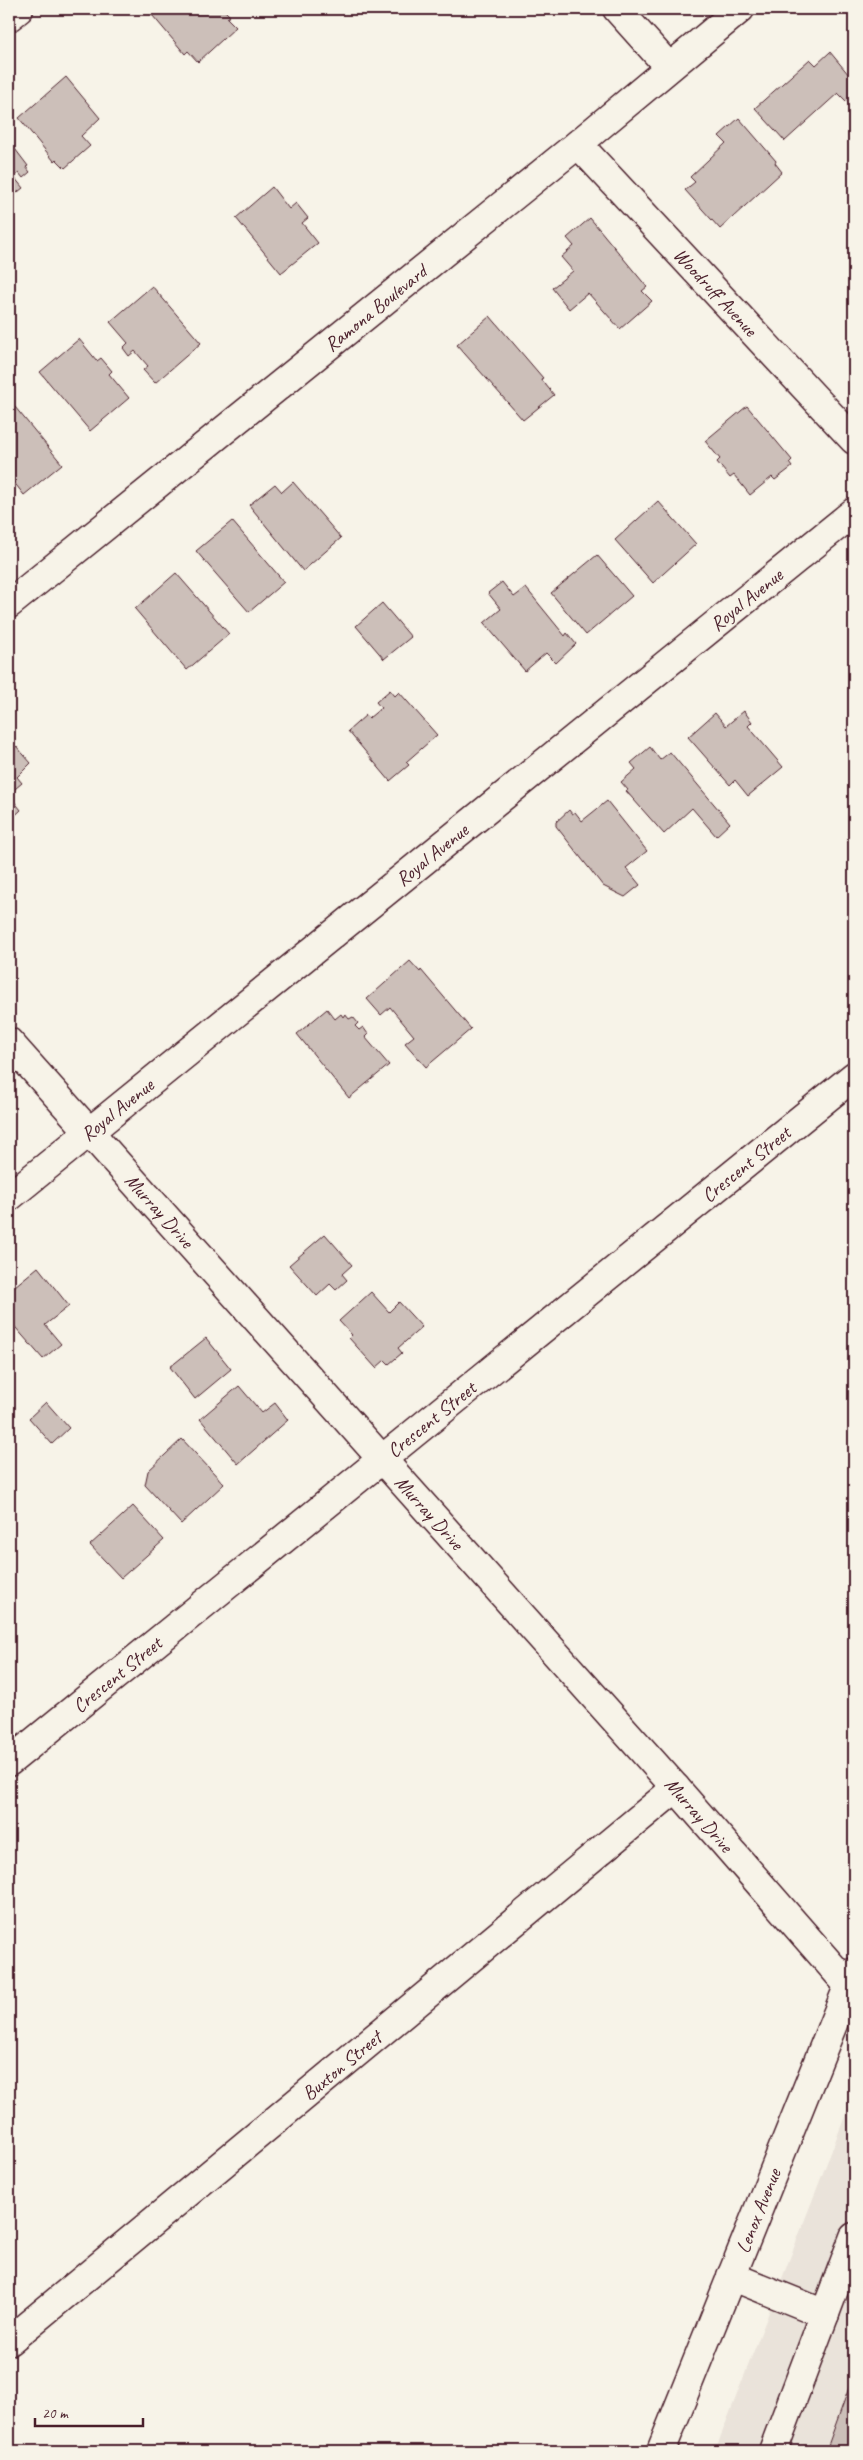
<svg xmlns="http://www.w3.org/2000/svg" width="863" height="2460" viewBox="0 0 863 2460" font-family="Caveat,sans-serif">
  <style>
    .built { fill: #eae3da }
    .building { fill: #ccbfb9; stroke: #4a1f2b }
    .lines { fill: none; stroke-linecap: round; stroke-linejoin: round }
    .minor-casing { stroke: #4a1f2b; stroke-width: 31 }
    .major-casing { stroke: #4a1f2b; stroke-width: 31 }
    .minor { stroke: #f7f3e8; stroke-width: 28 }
    .major { stroke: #f7f3e8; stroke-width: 28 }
    .labels { text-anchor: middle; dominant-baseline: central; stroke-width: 4; stroke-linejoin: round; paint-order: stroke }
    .street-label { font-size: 20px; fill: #4a1f2b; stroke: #f7f3e8 }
  </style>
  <rect width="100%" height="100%" fill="#f7f3e8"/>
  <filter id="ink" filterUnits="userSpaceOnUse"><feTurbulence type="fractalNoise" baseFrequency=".02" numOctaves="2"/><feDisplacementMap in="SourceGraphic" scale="10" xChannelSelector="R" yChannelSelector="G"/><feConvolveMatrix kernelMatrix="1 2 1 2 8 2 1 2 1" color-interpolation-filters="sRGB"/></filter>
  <g filter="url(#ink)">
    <path class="built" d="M 854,2093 L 854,2451 L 715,2451 Z"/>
    <path class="building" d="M 147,9 L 223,9 L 230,16 L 227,18 L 236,27 L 198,62 L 188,51 L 185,54 Z
      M 830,52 L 854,81 L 854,100 L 849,104 L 838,93 L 785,141 L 755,108 L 810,59 L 816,65 Z
      M 66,77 L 100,118 L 81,136 L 90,146 L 65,168 L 56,159 L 54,161 L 19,118 Z
      M 739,118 L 776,161 L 775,163 L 782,172 L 720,229 L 685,190 L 695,182 L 690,177 L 726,143 L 719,136 Z
      M 9,141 L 28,166 L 26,167 L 30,172 L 23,178 L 19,173 L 14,177 L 23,188 L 9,199 Z
      M 272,187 L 289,209 L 296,203 L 308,218 L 302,223 L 318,243 L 281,273 L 236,218 Z
      M 590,218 L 647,287 L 642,291 L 652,301 L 620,329 L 588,293 L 569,309 L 552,288 L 573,271 L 561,257 L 574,246 L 567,238 Z
      M 152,286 L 201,343 L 155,383 L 143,370 L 148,366 L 135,351 L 129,356 L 123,348 L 128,343 L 110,322 Z
      M 490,316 L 543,378 L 541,379 L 554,395 L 523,420 L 457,345 Z
      M 79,339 L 97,361 L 101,358 L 112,371 L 109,374 L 129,398 L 90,431 L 40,372 Z
      M 10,401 L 62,464 L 24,495 L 9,476 Z
      M 747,406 L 792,460 L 789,463 L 792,467 L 775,480 L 772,477 L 750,495 L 734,475 L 730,478 L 717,462 L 720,459 L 705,441 Z
      M 293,482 L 341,538 L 303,571 L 249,505 L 275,484 L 282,492 Z
      M 658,501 L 696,544 L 653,583 L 615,540 Z
      M 232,521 L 284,582 L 249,612 L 196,551 Z
      M 597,555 L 632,596 L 586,635 L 551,593 Z
      M 176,573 L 229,634 L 187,670 L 135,609 Z
      M 502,582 L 514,597 L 526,588 L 565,636 L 567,633 L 576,644 L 556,663 L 546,653 L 525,671 L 484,623 L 501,609 L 488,593 Z
      M 382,603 L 411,637 L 384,659 L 356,626 Z
      M 390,690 L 395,696 L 399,692 L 437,735 L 406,762 L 409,765 L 390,781 L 348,731 L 366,715 L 369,718 L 381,708 L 376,702 Z
      M 744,711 L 752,722 L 748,726 L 783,767 L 748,796 L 735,780 L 730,785 L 688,737 L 715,713 L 726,726 Z
      M 16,746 L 31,763 L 17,777 L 22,783 L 9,794 L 9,747 L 11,750 Z
      M 650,747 L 660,760 L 670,752 L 730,823 L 716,836 L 692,808 L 664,834 L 626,791 L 628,790 L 621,782 L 636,769 L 631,763 Z
      M 9,795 L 21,810 L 9,821 Z
      M 607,801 L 647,851 L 626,868 L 640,885 L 625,897 L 603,886 L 556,826 L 556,822 L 569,810 L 572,814 L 575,812 L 582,821 Z
      M 410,961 L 420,972 L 421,970 L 471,1029 L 426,1067 L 405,1043 L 414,1036 L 390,1007 L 381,1015 L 367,999 Z
      M 327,1009 L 335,1019 L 341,1014 L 343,1017 L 345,1014 L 349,1019 L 353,1017 L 358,1023 L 355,1026 L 359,1030 L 363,1027 L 368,1034 L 365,1037 L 389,1065 L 349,1098 L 297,1034 Z
      M 325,1234 L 352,1265 L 342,1274 L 347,1280 L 336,1290 L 330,1284 L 317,1296 L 289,1265 Z
      M 38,1267 L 69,1306 L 45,1325 L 61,1344 L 43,1359 L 9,1320 L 9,1291 Z
      M 371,1292 L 389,1312 L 399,1302 L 422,1327 L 398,1348 L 402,1353 L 389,1364 L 385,1360 L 376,1368 L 349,1338 L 352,1335 L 339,1321 Z
      M 206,1338 L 231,1369 L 195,1399 L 170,1367 Z
      M 239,1386 L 262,1413 L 275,1403 L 288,1420 L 238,1464 L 200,1419 Z
      M 46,1402 L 69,1428 L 52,1444 L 29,1418 Z
      M 182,1439 L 224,1484 L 181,1524 L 145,1485 L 148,1471 Z
      M 133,1506 L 164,1540 L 121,1578 L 90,1545 Z
      M 854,2374 L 854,2451 L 826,2451 Z"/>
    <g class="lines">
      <g class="minor-casing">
        <g id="minor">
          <path d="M 617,9 L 669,67"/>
          <path d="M 9,17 L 19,9"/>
          <path id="s1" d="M 578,144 L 854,440"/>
          <path id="s2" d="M 9,604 L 578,144 L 740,9"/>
          <path id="s3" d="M 9,1042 L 676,1788 L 849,1986 L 854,1982"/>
          <path id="s4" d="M 9,1197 L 854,512"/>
          <path id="s5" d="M 9,1762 L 854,1076"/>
          <path d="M 731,2276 L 825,2314"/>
          <path id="s6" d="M 9,2341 L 676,1788"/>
          <path d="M 773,2451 L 854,2237"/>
        </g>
      </g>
      <g class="major-casing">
        <g id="major">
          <path id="s7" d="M 661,2451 L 854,1972"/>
        </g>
      </g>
      <use href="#minor" class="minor"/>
      <use href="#major" class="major"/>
    </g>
  </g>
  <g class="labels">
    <g class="street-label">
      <text stroke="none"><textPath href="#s1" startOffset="202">Woodruff Avenue</textPath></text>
      <text stroke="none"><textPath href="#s2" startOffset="471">Ramona Boulevard</textPath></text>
      <text stroke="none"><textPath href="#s4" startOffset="949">Royal Avenue</textPath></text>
      <text stroke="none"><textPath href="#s4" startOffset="544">Royal Avenue</textPath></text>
      <text stroke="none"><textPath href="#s4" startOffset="139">Royal Avenue</textPath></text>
      <text stroke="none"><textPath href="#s5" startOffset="949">Crescent Street</textPath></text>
      <text stroke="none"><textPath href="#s3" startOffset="226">Murray Drive</textPath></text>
      <text stroke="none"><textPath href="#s5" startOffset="544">Crescent Street</textPath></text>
      <text stroke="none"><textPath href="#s3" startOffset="631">Murray Drive</textPath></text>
      <text stroke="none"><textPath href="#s5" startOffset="139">Crescent Street</textPath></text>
      <text stroke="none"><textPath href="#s3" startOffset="1036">Murray Drive</textPath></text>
      <text stroke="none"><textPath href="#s6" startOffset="432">Buxton Street</textPath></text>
      <text stroke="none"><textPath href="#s7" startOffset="259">Lenox Avenue</textPath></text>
    </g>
  </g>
  <rect width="863" height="2460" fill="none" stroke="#f7f3e8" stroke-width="30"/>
  <rect x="15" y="15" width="833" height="2430" fill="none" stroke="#4a1f2b" stroke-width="2" filter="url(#ink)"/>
  <path d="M35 2418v8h108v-8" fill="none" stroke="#4a1f2b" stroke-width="2.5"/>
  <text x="42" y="2418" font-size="15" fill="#4a1f2b" stroke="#f7f3e8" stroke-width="4" paint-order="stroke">20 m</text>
</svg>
